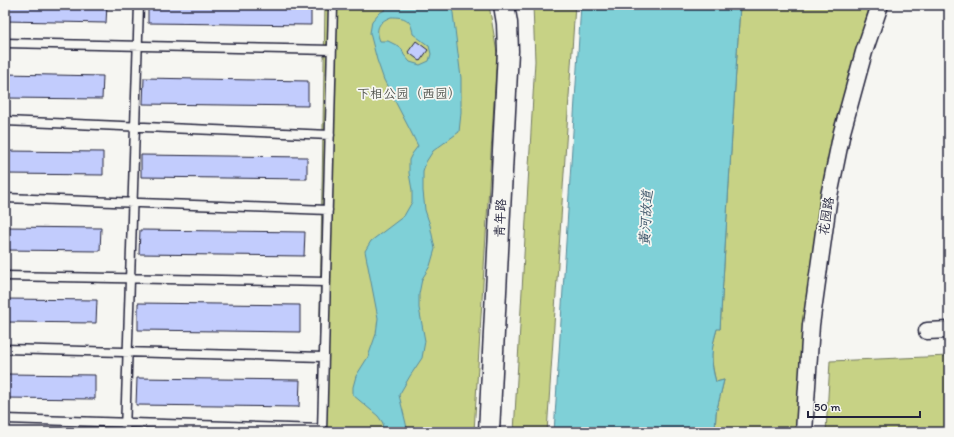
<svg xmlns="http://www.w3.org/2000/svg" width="954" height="437" viewBox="0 0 954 437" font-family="Itim,'LXGW WenKai TC',sans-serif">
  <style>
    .green { fill: #c7d285; stroke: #747a60 }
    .water { fill: #7fd0d7; stroke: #5a8a99; fill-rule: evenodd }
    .building { fill: #c2ccfd; stroke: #22223b }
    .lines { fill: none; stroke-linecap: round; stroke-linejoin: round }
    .service-casing { stroke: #22223b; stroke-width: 11 }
    .minor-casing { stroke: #22223b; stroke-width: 19 }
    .tertiary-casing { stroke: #22223b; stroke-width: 23 }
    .service { stroke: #f6f6f2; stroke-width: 8 }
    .minor { stroke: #f6f6f2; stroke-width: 16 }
    .tertiary { stroke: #f6f6f2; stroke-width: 20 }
    .labels { text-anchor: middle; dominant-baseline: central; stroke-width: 3.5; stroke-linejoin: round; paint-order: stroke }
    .park-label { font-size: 13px; fill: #545751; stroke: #f6f6f2 }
    .street-label { font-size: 13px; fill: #22223b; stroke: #f6f6f2 }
    .water-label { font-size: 14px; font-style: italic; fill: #3e566a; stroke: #f6f6f2 }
  </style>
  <rect width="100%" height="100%" fill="#f6f6f2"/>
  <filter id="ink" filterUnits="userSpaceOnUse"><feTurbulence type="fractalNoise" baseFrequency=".025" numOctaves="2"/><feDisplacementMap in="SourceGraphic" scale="8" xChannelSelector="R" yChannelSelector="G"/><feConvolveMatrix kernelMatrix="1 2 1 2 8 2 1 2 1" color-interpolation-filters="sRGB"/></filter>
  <g filter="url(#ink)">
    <path class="green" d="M 325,5 L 489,5 L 497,53 L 474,432 L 318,432 Z
      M 533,5 L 575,5 L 547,432 L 514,432 L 535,61 Z
      M 740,5 L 870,5 L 851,69 L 797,432 L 715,432 L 716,413 L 724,380 L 716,382 C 713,370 710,356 713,344 C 714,339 716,334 717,328 L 720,329 Z
      M 949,356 L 949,432 L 826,432 L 830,361 Z"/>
    <path class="water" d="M 386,5 L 452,5 L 461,78 L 461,113 L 459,132 L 433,151 L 426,162 L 423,171 L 423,191 L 425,210 L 430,225 L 435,249 L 430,266 L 422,279 L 419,294 L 419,308 L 425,341 L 422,358 L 410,376 L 399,395 L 408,432 L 381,432 L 383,423 L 378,416 L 353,395 L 353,387 L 356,376 L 368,357 L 376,334 L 378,318 L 365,251 L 371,241 L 404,216 L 412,202 L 412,190 L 409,173 L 409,160 L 412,154 L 418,146 L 409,128 L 384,80 L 377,60 L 370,33 L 372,21 L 379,13 L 385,10 ZM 391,17 C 405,17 411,19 413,34 L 429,46 L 431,54 L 429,61 L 420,65 L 410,62 L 404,55 L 402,49 L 396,45 L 388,41 L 380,41 C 375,29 378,22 391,17 Z
      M 581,5 L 740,5 L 720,329 L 717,329 C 711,349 710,361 716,382 L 724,380 L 716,413 L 715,432 L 554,432 Z"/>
    <path class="building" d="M 5,5 L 107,5 L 106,23 L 5,21 Z
      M 148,5 L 311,5 L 311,25 L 148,23 Z
      M 416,41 L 428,50 L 420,61 L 408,52 Z
      M 5,74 L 103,76 L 102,99 L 5,98 Z
      M 144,78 L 308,81 L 308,106 L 143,104 Z
      M 5,151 L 103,152 L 103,175 L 5,174 Z
      M 141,155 L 307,157 L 307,179 L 141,177 Z
      M 5,227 L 101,228 L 100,251 L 5,250 Z
      M 140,230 L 305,232 L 304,256 L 139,254 Z
      M 5,299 L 97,300 L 96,323 L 5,322 Z
      M 138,303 L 300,305 L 300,332 L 138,330 Z
      M 5,374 L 95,375 L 95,399 L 5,398 Z
      M 137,378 L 300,380 L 299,407 L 136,405 Z"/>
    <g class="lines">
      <g class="service-casing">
        <path id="service" d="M 5,43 L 332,50
          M 5,121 L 330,135
          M 5,198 L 328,210
          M 5,276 L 326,282
          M 5,349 L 324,357
          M 5,419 L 322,429
          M 125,432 L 139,5
          M 322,432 L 333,5"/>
      </g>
      <g class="minor-casing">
        <path id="minor" d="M 927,331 L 949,330
          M 804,432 L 811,325 L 829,196 L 842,132 L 864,52 L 880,5"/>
      </g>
      <g class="tertiary-casing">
        <path id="tertiary" d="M 489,432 L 508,51 L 507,23 L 504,5"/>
      </g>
      <use href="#service" class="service"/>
      <use href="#minor" class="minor"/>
      <use href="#tertiary" class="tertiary"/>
    </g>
  </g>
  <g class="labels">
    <g class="park-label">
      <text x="409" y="93">下相公园（西园）</text>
    </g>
    <g class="street-label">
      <text transform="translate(826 216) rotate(-81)">花园路</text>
      <text transform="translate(500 218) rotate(-87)">青年路</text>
    </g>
    <g class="water-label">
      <text transform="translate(646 218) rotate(-87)">黄河故道</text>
    </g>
  </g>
  <rect width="954" height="437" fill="none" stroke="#f6f6f2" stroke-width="20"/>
  <rect x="10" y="10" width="934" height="417" fill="none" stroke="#22223b" stroke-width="1.5" filter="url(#ink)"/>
  <path d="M808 411v6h112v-6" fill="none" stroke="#22223b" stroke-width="2"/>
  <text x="814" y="411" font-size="12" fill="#22223b" stroke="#f6f6f2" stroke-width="3" paint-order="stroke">50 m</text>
</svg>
